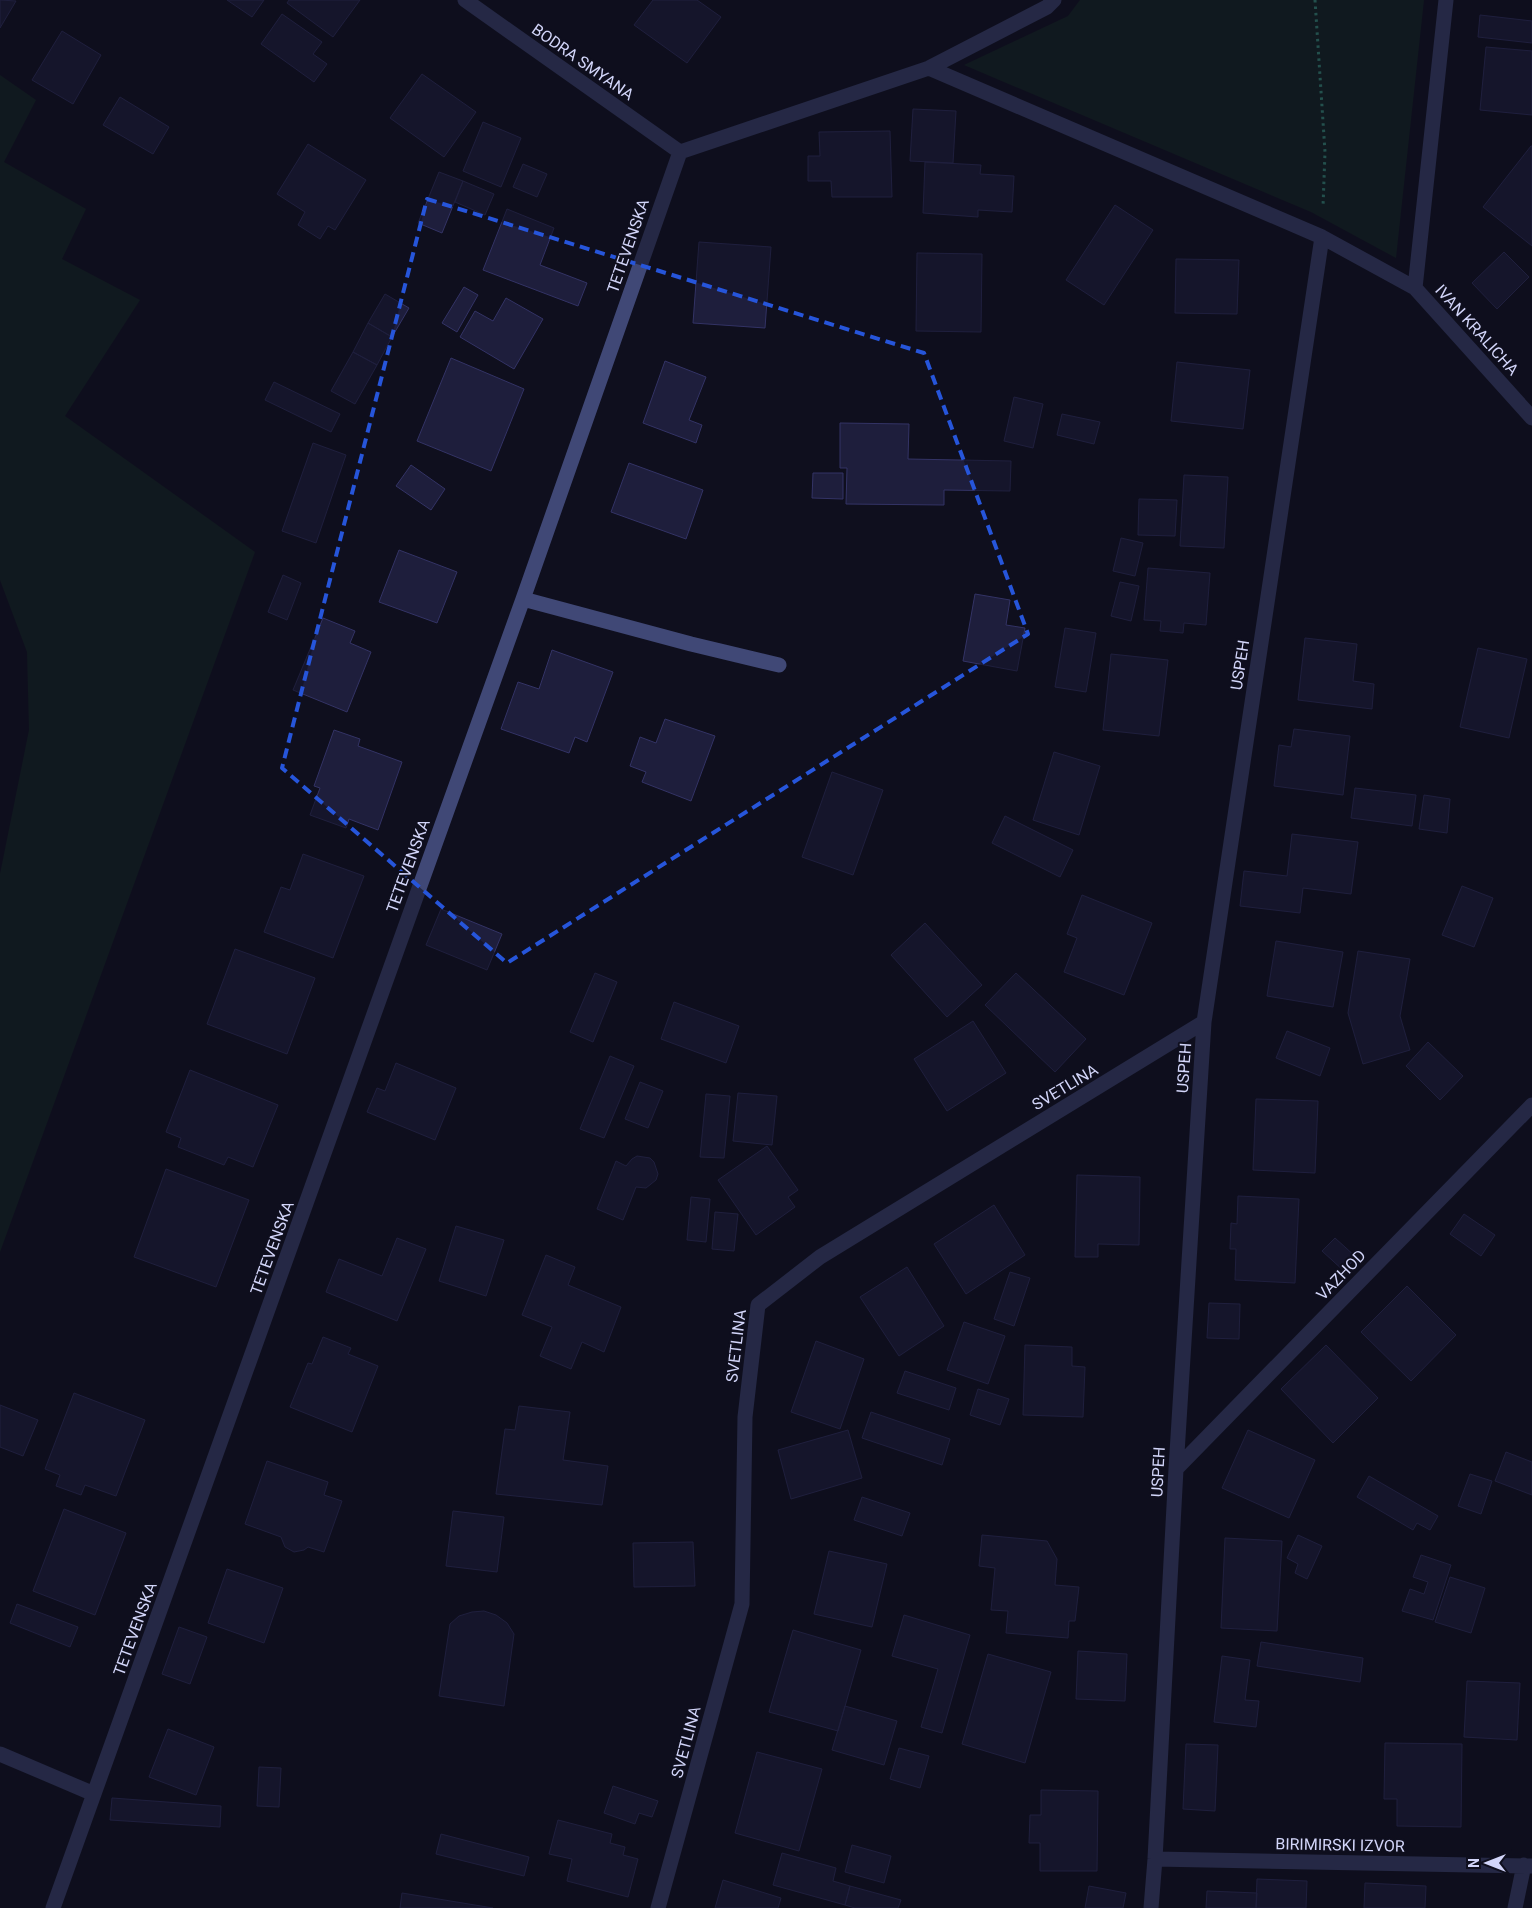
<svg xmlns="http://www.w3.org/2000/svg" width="1532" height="1908" viewBox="0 0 1532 1908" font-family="Roboto,sans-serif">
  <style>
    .green { fill: #132722 }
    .building { fill: #1e1e3c; stroke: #333365 }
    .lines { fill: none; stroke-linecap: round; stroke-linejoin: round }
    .path { stroke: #3da188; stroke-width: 3; stroke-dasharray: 2.5 4; stroke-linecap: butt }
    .minor { stroke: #404876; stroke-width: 15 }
    .marked { fill: none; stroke: #2655da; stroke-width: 4; stroke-dasharray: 10 6; stroke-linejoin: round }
    .labels { text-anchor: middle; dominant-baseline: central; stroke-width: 4; stroke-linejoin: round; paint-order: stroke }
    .street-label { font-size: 16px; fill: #d2d5f9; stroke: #0f0f1e }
  </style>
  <rect width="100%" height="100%" fill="#0f0f1e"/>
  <path class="green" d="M 1080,0 L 1424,0 L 1396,258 L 1311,212 L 964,65 L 1068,16 Z
    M 0,75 L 36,100 L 4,162 L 86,209 L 62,259 L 140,300 L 65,416 L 255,552 L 0,1252 L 0,874 L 29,730 L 27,652 L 0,580 Z"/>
  <path class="building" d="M 0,0 L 16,1 L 0,28 Z
    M 227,0 L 264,0 L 252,17 Z
    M 289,0 L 360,0 L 333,37 L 287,3 Z
    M 653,0 L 697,0 L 721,17 L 687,63 L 634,25 Z
    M 282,14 L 322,42 L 313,54 L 327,64 L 314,82 L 261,44 Z
    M 1480,15 L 1532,21 L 1532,43 L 1478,37 Z
    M 62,31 L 101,55 L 73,104 L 32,80 Z
    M 1486,47 L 1532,51 L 1532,115 L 1480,110 Z
    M 422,74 L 476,112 L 444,157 L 390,118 Z
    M 120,97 L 169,127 L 153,154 L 103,125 Z
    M 913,109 L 956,111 L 953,163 L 910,161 Z
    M 483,122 L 521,138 L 501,187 L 463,171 Z
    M 890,131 L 892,197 L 832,197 L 831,181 L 808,181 L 808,156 L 820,156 L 819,132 Z
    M 308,144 L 366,180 L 335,230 L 328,226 L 320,239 L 298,225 L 305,212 L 277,194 Z
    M 1531,146 L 1532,146 L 1532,246 L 1483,207 Z
    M 925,162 L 981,165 L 980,174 L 1014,176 L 1012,212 L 978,210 L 978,217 L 923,213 Z
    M 523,164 L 547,174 L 537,197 L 513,187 Z
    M 439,172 L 463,181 L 442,233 L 418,223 Z
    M 463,181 L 494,194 L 485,215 L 455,202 Z
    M 1115,205 L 1153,230 L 1104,305 L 1066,280 Z
    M 507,209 L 554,228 L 540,265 L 587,283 L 578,306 L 483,270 Z
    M 699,242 L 771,247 L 765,328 L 693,323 Z
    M 1504,252 L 1529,277 L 1497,309 L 1472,283 Z
    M 917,253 L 982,254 L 981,332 L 916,331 Z
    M 1176,259 L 1239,260 L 1237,314 L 1175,313 Z
    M 464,287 L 478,295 L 457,332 L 442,323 Z
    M 385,294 L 409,308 L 392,337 L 368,323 Z
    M 506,298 L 543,319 L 514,369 L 460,337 L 475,311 L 493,321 Z
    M 368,323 L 392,337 L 377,365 L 353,352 Z
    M 353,352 L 377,365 L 355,404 L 331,391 Z
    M 451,358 L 524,389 L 491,471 L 417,441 Z
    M 665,361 L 706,377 L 689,420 L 702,425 L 696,443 L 643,423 Z
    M 1177,362 L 1250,370 L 1243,429 L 1171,421 Z
    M 274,382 L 340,414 L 331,432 L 265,400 Z
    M 1014,397 L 1043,404 L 1033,448 L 1004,441 Z
    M 1062,414 L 1100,422 L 1094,444 L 1057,435 Z
    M 840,423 L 909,424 L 908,459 L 1011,461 L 1010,491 L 944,490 L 944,505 L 846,504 L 847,468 L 840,468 Z
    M 313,443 L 346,455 L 316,543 L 282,531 Z
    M 629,463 L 703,490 L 686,539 L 611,512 Z
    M 411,465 L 445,489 L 431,510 L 396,486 Z
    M 813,473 L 843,473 L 843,499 L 812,498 Z
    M 1184,475 L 1228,477 L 1224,548 L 1180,546 Z
    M 1139,499 L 1177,500 L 1175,536 L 1138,535 Z
    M 1121,538 L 1143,543 L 1135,576 L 1113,571 Z
    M 399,550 L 457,572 L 437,623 L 379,602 Z
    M 1148,568 L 1210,573 L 1206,625 L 1184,623 L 1183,633 L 1160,631 L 1161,621 L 1144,620 Z
    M 283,575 L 301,583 L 287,620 L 268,612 Z
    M 1120,582 L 1139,586 L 1131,621 L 1111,616 Z
    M 975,594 L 1010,600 L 1006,625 L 1025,628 L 1017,671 L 963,661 Z
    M 323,618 L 355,631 L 350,643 L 371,652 L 347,712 L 293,690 Z
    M 1065,628 L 1096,633 L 1086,692 L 1055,687 Z
    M 1305,638 L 1357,644 L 1353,681 L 1374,684 L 1372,709 L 1298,700 Z
    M 1478,648 L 1527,659 L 1509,738 L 1460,727 Z
    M 552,650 L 613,672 L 587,742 L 575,737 L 569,753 L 501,729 L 518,682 L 539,689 Z
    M 1111,654 L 1168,660 L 1159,736 L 1103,730 Z
    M 665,719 L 715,736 L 691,801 L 642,782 L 646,772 L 630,766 L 640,737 L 656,743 Z
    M 1294,729 L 1350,736 L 1343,795 L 1274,786 L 1279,745 L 1291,747 Z
    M 334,730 L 360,739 L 358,746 L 402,762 L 378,830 L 349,819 L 346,828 L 310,815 L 320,788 L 314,786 Z
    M 1054,752 L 1100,766 L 1079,835 L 1033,820 Z
    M 832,772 L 883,790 L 853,875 L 802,857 Z
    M 1355,788 L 1416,795 L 1412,826 L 1351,818 Z
    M 1424,795 L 1450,799 L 1447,833 L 1419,829 Z
    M 1005,816 L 1073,850 L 1060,877 L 992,843 Z
    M 1292,834 L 1358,842 L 1351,894 L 1303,888 L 1300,913 L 1240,906 L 1244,871 L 1287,876 Z
    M 303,854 L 364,876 L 333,958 L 264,932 L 281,887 L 290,890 Z
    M 1462,886 L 1493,898 L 1474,947 L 1442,935 Z
    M 1082,895 L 1152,923 L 1124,995 L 1064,972 L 1077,938 L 1067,934 Z
    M 441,909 L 502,934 L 487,970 L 426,945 Z
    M 925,923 L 982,985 L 947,1017 L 891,955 Z
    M 1276,941 L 1343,952 L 1333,1007 L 1267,996 Z
    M 235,949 L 315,978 L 287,1054 L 207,1024 Z
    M 1358,951 L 1410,959 L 1400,1016 L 1410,1050 L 1363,1064 L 1348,1013 Z
    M 595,973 L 617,982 L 593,1042 L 570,1032 Z
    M 1016,973 L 1086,1039 L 1055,1072 L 985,1005 Z
    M 674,1002 L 739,1026 L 726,1063 L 661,1039 Z
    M 973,1021 L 1006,1073 L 947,1111 L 914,1059 Z
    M 1287,1031 L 1330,1048 L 1320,1076 L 1276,1058 Z
    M 1428,1042 L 1463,1076 L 1440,1100 L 1406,1066 Z
    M 610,1056 L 634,1066 L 604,1138 L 580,1129 Z
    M 396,1063 L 456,1088 L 435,1140 L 367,1112 L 377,1088 L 385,1091 Z
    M 190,1070 L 278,1105 L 253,1167 L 228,1157 L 224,1165 L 178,1147 L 181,1138 L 166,1132 Z
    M 640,1082 L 663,1091 L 648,1128 L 625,1119 Z
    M 738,1093 L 777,1096 L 772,1145 L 733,1141 Z
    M 706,1094 L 730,1096 L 724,1158 L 700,1157 Z
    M 1256,1099 L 1318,1101 L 1315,1173 L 1253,1170 Z
    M 767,1146 L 798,1190 L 788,1197 L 795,1207 L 756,1235 L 718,1180 Z
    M 637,1156 L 650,1158 L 654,1162 L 658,1174 L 656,1180 L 646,1188 L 636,1187 L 623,1220 L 597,1209 L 616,1161 L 626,1166 L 632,1159 Z
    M 166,1169 L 249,1200 L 216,1287 L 134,1257 Z
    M 1077,1175 L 1140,1177 L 1139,1245 L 1098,1244 L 1098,1257 L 1075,1257 Z
    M 1238,1196 L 1299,1199 L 1295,1283 L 1235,1280 L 1236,1249 L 1230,1249 L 1231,1223 L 1237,1224 Z
    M 691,1197 L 710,1199 L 706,1242 L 687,1240 Z
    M 994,1205 L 1025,1255 L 966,1294 L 934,1244 Z
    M 715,1212 L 738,1214 L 734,1251 L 712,1249 Z
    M 1464,1214 L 1495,1235 L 1481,1256 L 1450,1234 Z
    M 456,1226 L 504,1240 L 486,1296 L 439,1281 Z
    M 397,1238 L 426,1249 L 397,1321 L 326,1292 L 339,1259 L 382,1276 Z
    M 1335,1238 L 1356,1257 L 1344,1271 L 1322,1251 Z
    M 546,1255 L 575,1267 L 568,1285 L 621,1307 L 604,1352 L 582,1342 L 571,1369 L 540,1356 L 552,1327 L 522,1315 Z
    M 907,1267 L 944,1326 L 899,1356 L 860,1297 Z
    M 1010,1272 L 1030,1278 L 1014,1326 L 994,1319 Z
    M 1407,1286 L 1456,1335 L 1411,1381 L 1361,1332 Z
    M 1209,1303 L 1240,1304 L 1239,1339 L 1207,1338 Z
    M 964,1322 L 1005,1336 L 988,1384 L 947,1370 Z
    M 323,1337 L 351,1348 L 348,1354 L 378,1366 L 352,1432 L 290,1407 L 308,1363 L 312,1364 Z
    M 816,1341 L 864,1359 L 840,1429 L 791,1412 Z
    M 1025,1345 L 1072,1347 L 1072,1366 L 1085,1367 L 1083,1417 L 1023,1415 Z
    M 1326,1345 L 1378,1398 L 1333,1443 L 1281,1389 Z
    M 905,1371 L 956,1388 L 949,1410 L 897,1393 Z
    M 978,1389 L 1009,1399 L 1000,1425 L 970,1415 Z
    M 74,1393 L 145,1420 L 116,1496 L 85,1485 L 81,1495 L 56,1486 L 60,1475 L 45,1469 Z
    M 0,1405 L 38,1420 L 23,1456 L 0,1447 Z
    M 519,1406 L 570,1412 L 563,1460 L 608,1466 L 602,1505 L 496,1494 L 505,1429 L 515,1430 Z
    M 871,1412 L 950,1439 L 942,1465 L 862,1438 Z
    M 848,1430 L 862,1478 L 791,1499 L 778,1450 Z
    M 1248,1430 L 1315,1460 L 1289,1518 L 1222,1488 Z
    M 1506,1452 L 1532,1462 L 1532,1495 L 1495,1481 Z
    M 267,1461 L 328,1482 L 324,1495 L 342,1501 L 324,1552 L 308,1547 L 304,1550 L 294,1552 L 285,1547 L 281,1537 L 245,1524 Z
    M 1470,1474 L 1492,1481 L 1481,1514 L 1458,1506 Z
    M 1369,1476 L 1438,1516 L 1430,1530 L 1417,1523 L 1413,1530 L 1357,1497 Z
    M 862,1497 L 910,1513 L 902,1536 L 854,1520 Z
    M 64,1509 L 126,1533 L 95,1615 L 33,1591 Z
    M 453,1511 L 504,1517 L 497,1572 L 446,1566 Z
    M 982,1535 L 1047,1541 L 1057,1559 L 1055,1585 L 1079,1587 L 1075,1621 L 1069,1621 L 1068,1638 L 1006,1633 L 1008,1611 L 991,1610 L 995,1568 L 979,1566 Z
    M 1298,1535 L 1322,1546 L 1307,1579 L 1295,1573 L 1298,1564 L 1287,1558 Z
    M 1225,1538 L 1282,1541 L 1277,1631 L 1221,1628 Z
    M 693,1542 L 695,1586 L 634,1587 L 633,1543 Z
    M 829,1551 L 887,1564 L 872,1627 L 814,1614 Z
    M 1421,1555 L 1451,1565 L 1433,1620 L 1402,1611 L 1410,1589 L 1424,1594 L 1428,1582 L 1413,1577 Z
    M 227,1569 L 283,1588 L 264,1643 L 208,1623 Z
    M 1450,1577 L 1485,1588 L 1471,1633 L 1435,1622 Z
    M 17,1604 L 78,1627 L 70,1647 L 10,1623 Z
    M 484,1611 L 496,1615 L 507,1623 L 514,1634 L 504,1706 L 439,1696 L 450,1624 L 459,1616 L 472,1612 Z
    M 904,1615 L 970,1635 L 942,1733 L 921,1727 L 938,1669 L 892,1656 Z
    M 179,1627 L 207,1637 L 190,1684 L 162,1674 Z
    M 793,1630 L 861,1650 L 838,1731 L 769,1712 Z
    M 1261,1642 L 1363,1658 L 1360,1682 L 1257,1666 Z
    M 1078,1651 L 1127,1654 L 1125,1701 L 1076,1699 Z
    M 988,1654 L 1051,1672 L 1025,1763 L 962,1744 Z
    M 1222,1656 L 1250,1660 L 1245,1700 L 1259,1701 L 1256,1727 L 1214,1722 Z
    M 1467,1681 L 1520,1683 L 1517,1740 L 1464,1737 Z
    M 845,1706 L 897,1721 L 884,1765 L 832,1750 Z
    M 168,1729 L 214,1747 L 196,1795 L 149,1777 Z
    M 1385,1743 L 1462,1744 L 1461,1827 L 1397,1826 L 1397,1799 L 1384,1799 Z
    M 1186,1744 L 1218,1745 L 1215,1811 L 1183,1809 Z
    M 899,1748 L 929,1756 L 920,1788 L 890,1779 Z
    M 757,1752 L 822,1769 L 799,1851 L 735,1833 Z
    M 259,1767 L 281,1768 L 279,1807 L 257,1806 Z
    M 613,1786 L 658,1801 L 652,1817 L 639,1813 L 635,1824 L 604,1813 Z
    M 1041,1790 L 1098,1791 L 1097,1871 L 1040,1871 L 1040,1843 L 1029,1843 L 1030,1815 L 1041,1815 Z
    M 112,1798 L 221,1806 L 220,1827 L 110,1820 Z
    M 558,1820 L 612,1834 L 610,1843 L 625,1847 L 623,1855 L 638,1859 L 628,1897 L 567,1881 L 572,1859 L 549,1854 Z
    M 441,1834 L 529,1857 L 524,1876 L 436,1854 Z
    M 852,1845 L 891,1856 L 884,1883 L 845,1872 Z
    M 782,1853 L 836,1868 L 833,1881 L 850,1886 L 845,1905 L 773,1885 Z
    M 1257,1879 L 1307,1881 L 1306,1908 L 1256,1908 Z
    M 723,1880 L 781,1898 L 778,1908 L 715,1908 Z
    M 1365,1883 L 1426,1886 L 1425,1908 L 1364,1908 Z
    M 850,1886 L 901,1900 L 898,1908 L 855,1908 L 845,1905 Z
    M 1089,1886 L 1126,1893 L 1123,1908 L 1085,1908 Z
    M 1207,1891 L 1257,1893 L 1256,1908 L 1206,1908 Z
    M 402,1893 L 493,1908 L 400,1908 Z"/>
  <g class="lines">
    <path class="path" d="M 1315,0 L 1325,152 L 1323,207"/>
    <path class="minor" d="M 465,0 L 680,152
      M 929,68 L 1322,237 L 1415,288 L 1532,418
      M 1415,288 L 1446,0
      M 523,599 L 691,644 L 779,665
      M 1176,1469 L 1532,1105
      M 0,1754 L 94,1794
      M 1155,1859 L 1532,1866
      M 53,1908 L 523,599 L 680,152 L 929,68 L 1047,7 L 1054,0
      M 658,1908 L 742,1604 L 745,1417 L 758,1305 L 820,1257 L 1204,1022
      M 1151,1908 L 1155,1859 L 1176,1469 L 1204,1022 L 1322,237
      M 1515,1908 L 1524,1865"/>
  </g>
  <path d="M0 0H1532V1908H0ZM 427,199 L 924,353 L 1028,634 L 507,963 L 282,768 Z" fill="#0f0f1e" fill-opacity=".55" fill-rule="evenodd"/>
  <path class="marked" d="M 427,199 L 924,353 L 1028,634 L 507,963 L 282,768 Z"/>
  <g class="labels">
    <g class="street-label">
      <text transform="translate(583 62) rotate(35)">BODRA SMYANA</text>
      <text transform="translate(628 246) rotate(-71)">TETEVENSKA</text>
      <text transform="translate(1477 330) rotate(48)">IVAN KRALICHA</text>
      <text transform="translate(1240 665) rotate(-81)">USPEH</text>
      <text transform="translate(408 866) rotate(-70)">TETEVENSKA</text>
      <text transform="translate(1184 1068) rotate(-86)">USPEH</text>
      <text transform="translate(1065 1087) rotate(-31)">SVETLINA</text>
      <text transform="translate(272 1248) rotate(-70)">TETEVENSKA</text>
      <text transform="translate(1341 1275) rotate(-46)">VAZHOD</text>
      <text transform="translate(736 1346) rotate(-83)">SVETLINA</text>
      <text transform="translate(1158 1472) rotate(-87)">USPEH</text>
      <text transform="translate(135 1629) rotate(-70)">TETEVENSKA</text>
      <text transform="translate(686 1742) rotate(-75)">SVETLINA</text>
      <text transform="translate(1340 1845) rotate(1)">BIRIMIRSKI IZVOR</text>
    </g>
  </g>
  <g transform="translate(1487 1863) rotate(270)" stroke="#0f0f1e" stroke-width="4" paint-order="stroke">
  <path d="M0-4L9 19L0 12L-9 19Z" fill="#d2d5f9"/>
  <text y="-8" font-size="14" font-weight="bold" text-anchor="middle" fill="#d2d5f9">N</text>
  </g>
</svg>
